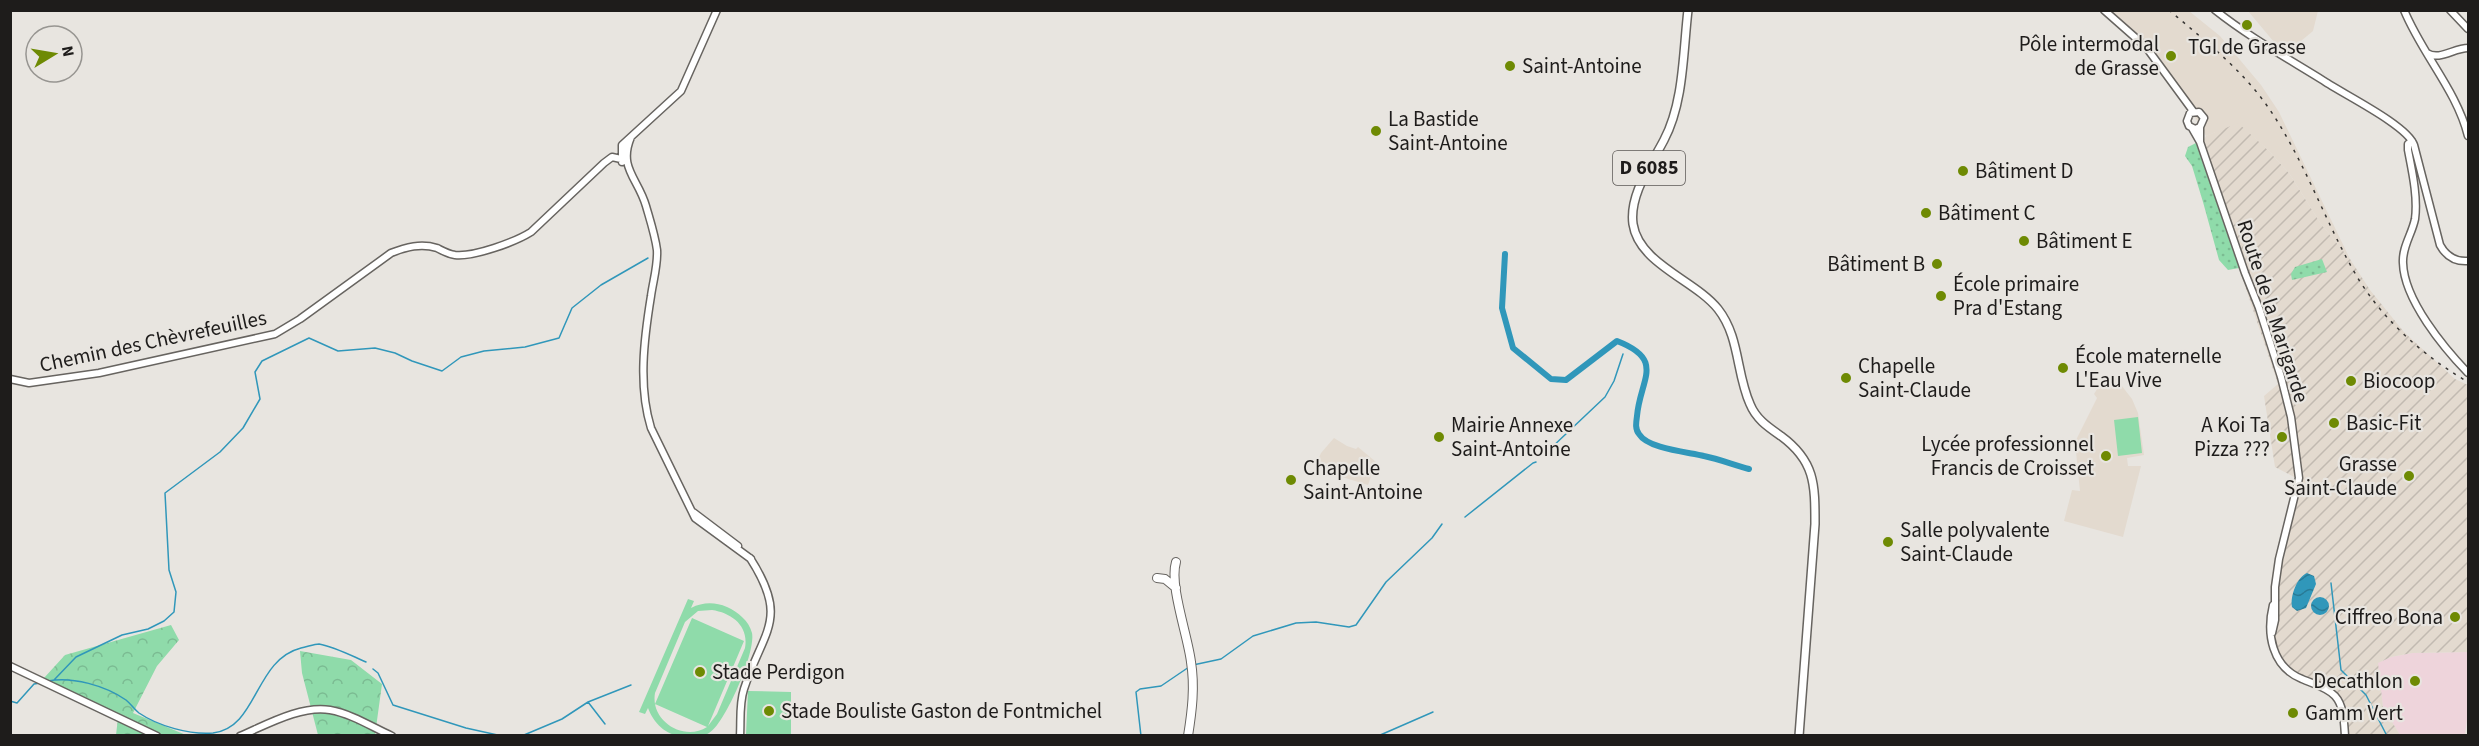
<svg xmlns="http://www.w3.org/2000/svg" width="2479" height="746" viewBox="0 0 2479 746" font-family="'Source Sans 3',sans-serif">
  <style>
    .commercial { fill: #eed4db }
    .industrial { fill: url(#industrial-furrows) }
    .built { fill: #e3dacf }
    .green { fill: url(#green-dots) }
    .forest { fill: url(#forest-crowns) }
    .pitch { fill: #8fdbaa; fill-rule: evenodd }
    .water { fill: url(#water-waves) }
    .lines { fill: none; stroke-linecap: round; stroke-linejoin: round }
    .stream { stroke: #3097ba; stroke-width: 1.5 }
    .canal { stroke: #3097ba; stroke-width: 6 }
    .secondary-casing { stroke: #676460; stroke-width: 9 }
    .primary-casing { stroke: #676460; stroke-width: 10 }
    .highway-casing { stroke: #676460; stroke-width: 10 }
    .secondary { stroke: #fff; stroke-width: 6 }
    .primary { stroke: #fff; stroke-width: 7 }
    .highway { stroke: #fff; stroke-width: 8 }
    .rail { stroke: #383634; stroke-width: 1.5; stroke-dasharray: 3 6; stroke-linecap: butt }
    .poi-dot { fill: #6e8a03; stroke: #e8e5e0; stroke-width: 2 }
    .labels { text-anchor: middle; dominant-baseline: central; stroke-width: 4.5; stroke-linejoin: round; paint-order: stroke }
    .shield { fill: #e8e5e0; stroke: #5b5856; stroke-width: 1.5 }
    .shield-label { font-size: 20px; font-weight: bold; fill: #1e1c1b }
    .poi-label { font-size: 21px; fill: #1e1c1b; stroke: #e8e5e0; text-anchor: start }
    .street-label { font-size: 21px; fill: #1e1c1b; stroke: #e8e5e0 }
  </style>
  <defs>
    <pattern id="industrial-furrows" width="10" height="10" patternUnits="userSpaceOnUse" patternTransform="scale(1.5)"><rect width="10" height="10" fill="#e3dacf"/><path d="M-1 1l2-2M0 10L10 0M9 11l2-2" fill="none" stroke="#c2bab1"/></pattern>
    <pattern id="green-dots" width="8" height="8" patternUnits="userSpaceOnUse" patternTransform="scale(1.5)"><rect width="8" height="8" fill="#8fdbaa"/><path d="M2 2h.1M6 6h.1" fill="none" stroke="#7bbb92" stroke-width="1.8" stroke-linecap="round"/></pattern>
    <pattern id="forest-crowns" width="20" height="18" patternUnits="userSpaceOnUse" patternTransform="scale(1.5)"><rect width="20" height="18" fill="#8fdbaa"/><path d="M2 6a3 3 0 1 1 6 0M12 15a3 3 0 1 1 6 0" fill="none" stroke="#7bbb92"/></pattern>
    <pattern id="water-waves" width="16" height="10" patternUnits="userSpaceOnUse" patternTransform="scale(1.5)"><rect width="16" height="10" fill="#3097ba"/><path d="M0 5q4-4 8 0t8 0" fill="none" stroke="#287a96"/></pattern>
  </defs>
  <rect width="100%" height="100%" fill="#e8e5e0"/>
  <path class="commercial" d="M 2468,652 L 2468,712 L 2465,735 L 2400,735 L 2383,707 L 2377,663 L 2391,657 L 2412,653 Z"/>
  <path class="industrial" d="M 2238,122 L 2268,150 L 2289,173 L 2321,224 L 2350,259 L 2370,290 L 2404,332 L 2455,379 L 2468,385 L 2468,652 L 2412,653 L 2391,657 L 2378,663 L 2383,707 L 2400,735 L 2346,735 L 2335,696 L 2282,667 L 2270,640 L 2281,560 L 2298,479 L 2275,467 L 2264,396 L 2278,384 L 2243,280 L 2203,141 L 2206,136 Z"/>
  <path class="built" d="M 2111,11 L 2189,11 L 2220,36 L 2261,85 L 2279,112 L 2350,259 L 2321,224 L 2289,173 L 2268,150 L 2238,123 L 2206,136 L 2162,61 L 2147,42 Z
    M 2248,11 L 2318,11 L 2313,31 L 2289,51 L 2274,42 Z
    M 2109,377 L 2115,377 L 2132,399 L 2138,413 L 2144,455 L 2127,458 L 2128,466 L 2141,466 L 2123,537 L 2064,521 L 2072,490 L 2080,491 L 2075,442 L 2097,398 L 2094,394 L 2104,378 Z
    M 1334,438 L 1347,446 L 1356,449 L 1358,447 L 1376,462 L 1368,485 L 1329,473 L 1321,466 L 1318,460 L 1321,453 Z"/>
  <path class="green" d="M 2196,143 L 2239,268 L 2228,270 L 2219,260 L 2203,202 L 2192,166 L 2185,156 L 2188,147 Z
    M 2322,259 L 2327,272 L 2292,280 L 2291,274 L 2295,267 Z"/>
  <path class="forest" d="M 171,625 L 179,640 L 157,666 L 133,713 L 186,735 L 116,735 L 118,718 L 44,678 L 65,655 Z
    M 300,651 L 351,660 L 382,684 L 375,735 L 318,735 L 302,673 Z"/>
  <path class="pitch" d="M 2138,417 L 2142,453 L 2118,456 L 2114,420 Z
    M 688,599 L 694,601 L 691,608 C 703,602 715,602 727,607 C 738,612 749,621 752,633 C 756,652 725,724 709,733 C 702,738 690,736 682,736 C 666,736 653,722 648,708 L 645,714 L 639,712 ZM 712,610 C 732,613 749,626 745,648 L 717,714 L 708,726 L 744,641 L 692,618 L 655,704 L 707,727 C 684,742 650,721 655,693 L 685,622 L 698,611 Z
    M 748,691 L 791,692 L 791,735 L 746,735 Z"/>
  <path class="water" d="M 2307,573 L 2314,576 L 2316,584 L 2306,608 L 2297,611 L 2292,607 C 2290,596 2297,577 2307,573 Z
    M2311 606a9 9 0 1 1 18 0a9 9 0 1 1-18 0Z"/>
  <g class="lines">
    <path class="stream" d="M 1550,449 L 1605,397 L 1614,381 L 1623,354
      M 1465,517 L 1533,463 L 1536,462
      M 2331,583 L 2341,670 L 2366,695 L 2387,736
      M 1193,665 L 1221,659 L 1253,636 L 1296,623 L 1316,622 L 1349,627 L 1356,625 L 1386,582 L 1432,538 L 1442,524
      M 373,669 L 378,673 L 393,705 L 466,728 L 502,736
      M 54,680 L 76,657 L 122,635 L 148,629 L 164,621 L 174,612 L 176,592 L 169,570 L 165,493 L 220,452 L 243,428 L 260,399 L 255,372 L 262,361 L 309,338 L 338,351 L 375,348 L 395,353 L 412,361 L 442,371 L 461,357 L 484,351 L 525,347 L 559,338 L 572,308 L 601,285 L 648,258
      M 48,681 C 72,676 106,686 126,700 C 131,704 134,709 139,713 C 158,726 190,735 213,733 C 258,728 254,660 301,648 C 307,647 314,644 319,644 C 335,647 352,656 366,662
      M 10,701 L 17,703 L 34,684 L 40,683
      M 588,702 L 631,685
      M 516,736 L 524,735 L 562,719 L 588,702 L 605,724
      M 1141,736 L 1136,692 L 1140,689 L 1161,686 L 1189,667
      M 1378,736 L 1433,712"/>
    <path class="canal" d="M 1505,254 L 1502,308 L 1513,348 L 1551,379 L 1566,380 L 1617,341 C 1666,360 1640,379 1637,416 C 1636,423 1635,429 1639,434 C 1648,449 1688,452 1704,456 C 1719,459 1734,465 1749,469"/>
    <g class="secondary-casing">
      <path id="secondary" d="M 2104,10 L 2146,47 L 2193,111
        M 2215,10 C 2249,37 2287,58 2324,81 C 2343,94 2407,125 2414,145 L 2440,245 C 2446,256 2455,262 2468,261
        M 2404,10 C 2422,54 2457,91 2468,136
        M 2450,10 L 2468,29
        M 2427,53 C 2439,61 2454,48 2468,48
        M 2192,128 L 2200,142 L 2245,273 L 2259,308 L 2281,377 L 2291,417 L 2299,478 L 2279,559 L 2275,587 L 2275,620 L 2272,633
        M 631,137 C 618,168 638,178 646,206 C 650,220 655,235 657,250 C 658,265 653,281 651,296 C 644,339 638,386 651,428 L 695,518 L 751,559
        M 2200,141 L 2200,127 L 2204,118 L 2199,112 L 2190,113 L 2187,121 L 2189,126 L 2195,129 L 2200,127
        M 2412,141 L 2408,144 L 2408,150 C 2412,171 2418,197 2415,219 C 2412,234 2402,247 2403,263 C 2404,300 2444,348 2468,373
        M 622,162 L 622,145 L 681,91 L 717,10
        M 10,379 L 29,383 L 99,373 L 275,334 L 300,319 L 391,253 C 406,247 421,243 437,248 C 443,251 448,254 455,255 C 474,257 515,242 531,232 L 604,163 L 612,157 L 621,159
        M 693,512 L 738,546
        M 2273,605 C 2266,634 2272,667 2302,679 C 2313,684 2327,687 2335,696 C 2344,706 2344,722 2345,736
        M 10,666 L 157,736
        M 240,736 C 266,725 301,705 330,710 C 352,714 372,727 392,736
        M 740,736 C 741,720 739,704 744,689 C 763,630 790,620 750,558"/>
    </g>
    <g class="primary-casing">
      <path id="primary" d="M 1688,10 C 1683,52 1684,102 1664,140 C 1651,165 1629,195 1633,224 C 1639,264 1695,280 1718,309 C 1740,337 1736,373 1750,404 C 1756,419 1768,427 1781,436 C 1815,461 1815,484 1815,524 L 1799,736"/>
    </g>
    <g class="highway-casing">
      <path id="highway" d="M 1176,562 C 1169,585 1188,636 1191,662 C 1195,687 1192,711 1188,736
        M 1157,578 L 1165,579 L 1176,588"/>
    </g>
    <use href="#secondary" class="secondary"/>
    <use href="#primary" class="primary"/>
    <use href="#highway" class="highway"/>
    <path class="rail" d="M 2169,10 C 2205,41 2243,70 2270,110 C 2306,163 2326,225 2359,280 C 2386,323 2425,357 2468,382"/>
  </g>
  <g class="poi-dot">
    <circle cx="2247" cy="25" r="6"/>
    <circle cx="2171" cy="56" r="6"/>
    <circle cx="1510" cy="66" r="6"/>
    <circle cx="1376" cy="131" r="6"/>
    <circle cx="1963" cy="171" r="6"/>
    <circle cx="1926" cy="213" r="6"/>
    <circle cx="2024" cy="241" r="6"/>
    <circle cx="1937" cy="264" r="6"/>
    <circle cx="1941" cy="296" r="6"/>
    <circle cx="2063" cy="368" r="6"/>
    <circle cx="1846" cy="378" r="6"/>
    <circle cx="2351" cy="381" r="6"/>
    <circle cx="2334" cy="423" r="6"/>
    <circle cx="1439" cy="437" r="6"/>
    <circle cx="2282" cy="437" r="6"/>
    <circle cx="2106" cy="456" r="6"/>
    <circle cx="2409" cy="476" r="6"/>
    <circle cx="1291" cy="480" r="6"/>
    <circle cx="1888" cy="542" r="6"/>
    <circle cx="2455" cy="617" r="6"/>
    <circle cx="700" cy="672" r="6"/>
    <circle cx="2415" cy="681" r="6"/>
    <circle cx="769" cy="711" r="6"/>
    <circle cx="2293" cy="713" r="6"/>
  </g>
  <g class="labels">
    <rect class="shield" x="1613" y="151" width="72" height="34" rx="4.5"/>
    <g class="shield-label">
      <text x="1649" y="168">D 6085</text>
    </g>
    <g class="poi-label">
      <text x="2159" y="44" text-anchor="end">Pôle intermodal<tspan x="2159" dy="24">de Grasse</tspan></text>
      <text x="2247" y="47" text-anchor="middle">TGI de Grasse</text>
      <text x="1522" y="66">Saint-Antoine</text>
      <text x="1388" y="119">La Bastide<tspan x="1388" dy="24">Saint-Antoine</tspan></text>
      <text x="1975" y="171">Bâtiment D</text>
      <text x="1938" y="213">Bâtiment C</text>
      <text x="2036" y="241">Bâtiment E</text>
      <text x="1925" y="264" text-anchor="end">Bâtiment B</text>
      <text x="1953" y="284">École primaire<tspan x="1953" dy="24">Pra d'Estang</tspan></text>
      <text x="2075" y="356">École maternelle<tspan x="2075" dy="24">L'Eau Vive</tspan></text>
      <text x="1858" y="366">Chapelle<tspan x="1858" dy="24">Saint-Claude</tspan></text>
      <text x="2363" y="381">Biocoop</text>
      <text x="2346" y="423">Basic-Fit</text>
      <text x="1451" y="425">Mairie Annexe<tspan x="1451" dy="24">Saint-Antoine</tspan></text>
      <text x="2270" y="425" text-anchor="end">A Koi Ta<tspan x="2270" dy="24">Pizza ???</tspan></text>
      <text x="2094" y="444" text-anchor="end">Lycée professionnel<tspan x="2094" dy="24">Francis de Croisset</tspan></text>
      <text x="2397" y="464" text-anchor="end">Grasse<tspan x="2397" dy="24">Saint-Claude</tspan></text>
      <text x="1303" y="468">Chapelle<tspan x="1303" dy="24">Saint-Antoine</tspan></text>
      <text x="1900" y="530">Salle polyvalente<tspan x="1900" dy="24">Saint-Claude</tspan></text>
      <text x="2443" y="617" text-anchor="end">Ciffreo Bona</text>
      <text x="712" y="672">Stade Perdigon</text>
      <text x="2403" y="681" text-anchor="end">Decathlon</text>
      <text x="781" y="711">Stade Bouliste Gaston de Fontmichel</text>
      <text x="2305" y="713">Gamm Vert</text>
    </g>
    <g class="street-label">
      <text transform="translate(2273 311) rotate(72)">Route de la Marigarde</text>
      <text transform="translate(153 341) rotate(-12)">Chemin des Chèvrefeuilles</text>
    </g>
  </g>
  <rect width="2479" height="746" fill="none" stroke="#1e1c1b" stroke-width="24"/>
  <g transform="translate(54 54) rotate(79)"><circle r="28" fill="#e8e5e0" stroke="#979591" stroke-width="1.5"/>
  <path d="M0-4.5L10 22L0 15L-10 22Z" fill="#6e8a03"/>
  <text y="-9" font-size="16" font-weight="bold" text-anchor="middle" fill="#1e1c1b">N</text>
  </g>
</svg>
